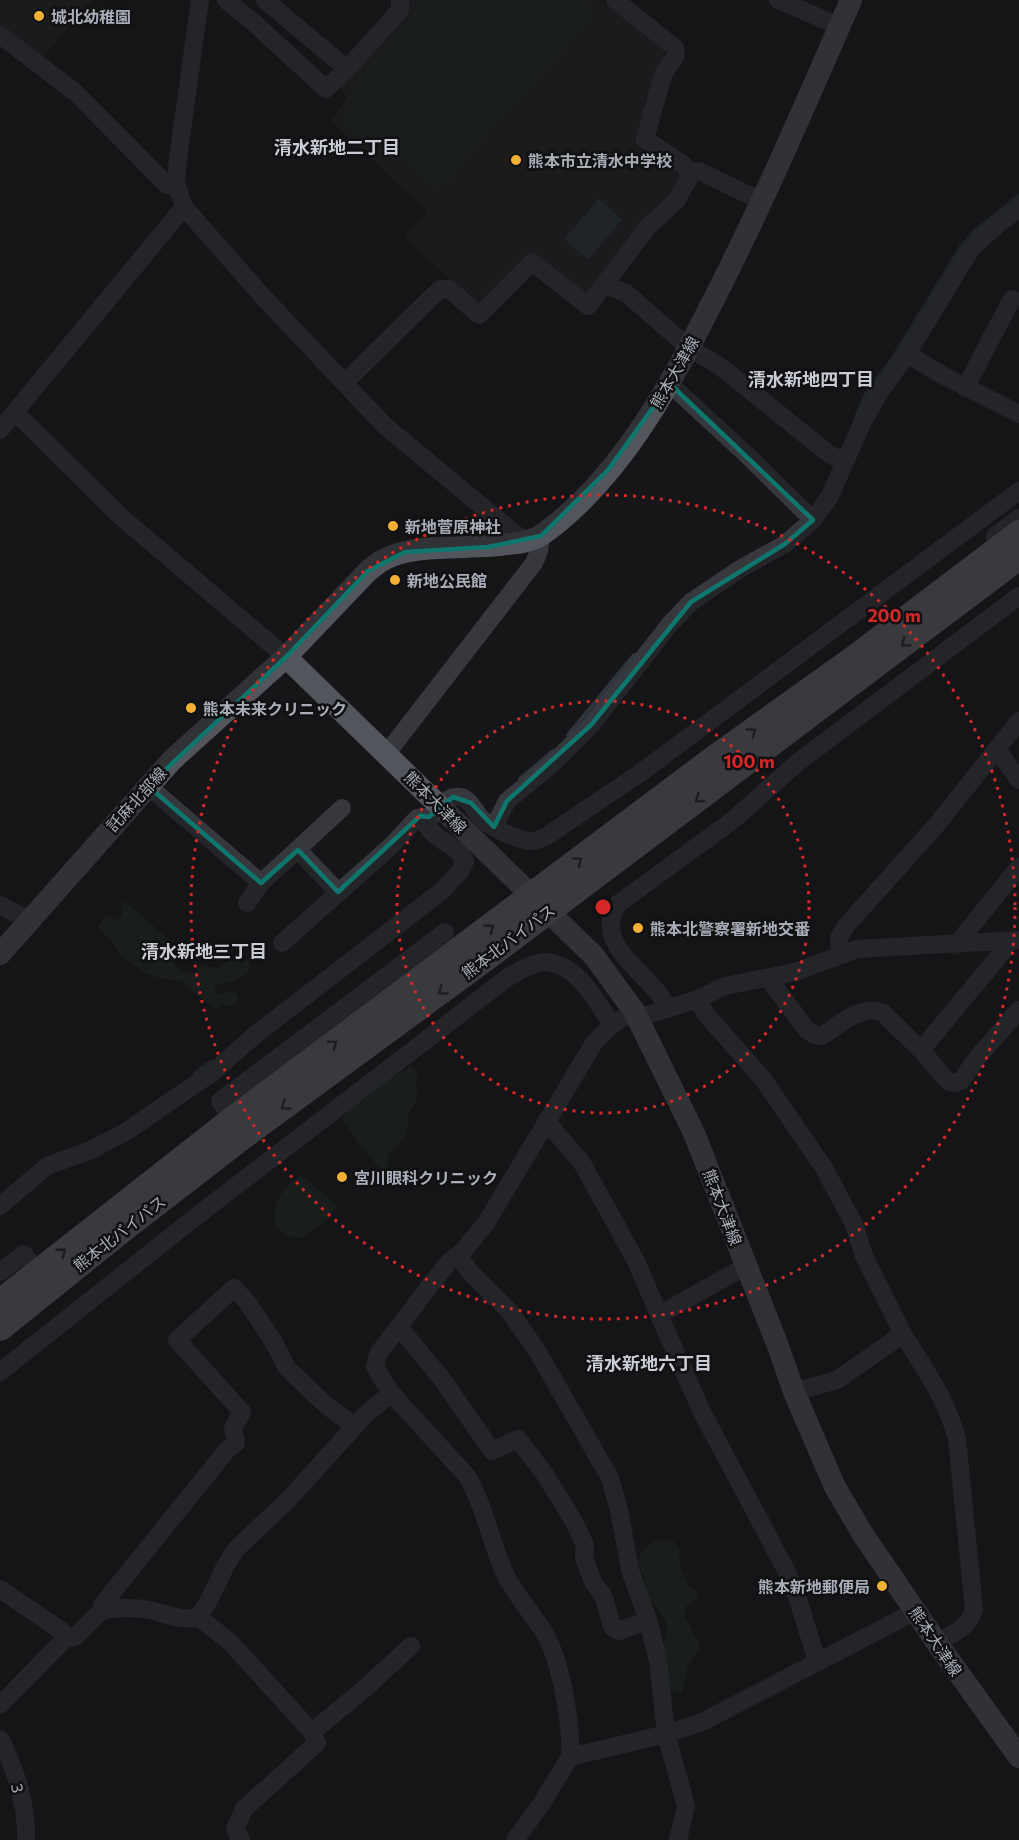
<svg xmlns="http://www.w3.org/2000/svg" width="1019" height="1840" viewBox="0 0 1019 1840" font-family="Commissioner,'Noto Sans JP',sans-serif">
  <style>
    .built { fill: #222225 }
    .green { fill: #1e261f }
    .water { fill: #2c353c }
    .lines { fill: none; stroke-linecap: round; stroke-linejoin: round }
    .stream { stroke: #2c353c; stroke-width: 4 }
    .minor { stroke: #37383d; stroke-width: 18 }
    .major { stroke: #53555c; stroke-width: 22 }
    .highway { stroke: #63666e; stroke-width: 26 }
    .oneway { stroke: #26262a }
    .marked { fill: none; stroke: #0f766e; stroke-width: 4.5; stroke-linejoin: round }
    .ring { fill: none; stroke: #d62828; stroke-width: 3; stroke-dasharray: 3 6 }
    .poi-dot { fill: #f2b134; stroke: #111113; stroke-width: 2 }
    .labels { text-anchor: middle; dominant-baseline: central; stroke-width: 5; stroke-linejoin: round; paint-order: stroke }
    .poi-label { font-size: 16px; font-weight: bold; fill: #a8adb8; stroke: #111113; text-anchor: start }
    .street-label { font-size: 16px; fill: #a8adb8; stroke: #111113 }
    .neighbourhood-label { font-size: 18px; font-weight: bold; fill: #c9ccd4; stroke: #111113 }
    .centre { fill: #d62828; stroke: #111113; stroke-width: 3 }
    .ring-label { font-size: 18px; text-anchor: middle; font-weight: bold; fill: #d62828; stroke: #111113; stroke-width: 5; stroke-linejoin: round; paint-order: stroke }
  </style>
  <rect width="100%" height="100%" fill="#161618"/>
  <path class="built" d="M 0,0 L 92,0 L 39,61 L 0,32 Z
    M 404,0 L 601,0 L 664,51 L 666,60 L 637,141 L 641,149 L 677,171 L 679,180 L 668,199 L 589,291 L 582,293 L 531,255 L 524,257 L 478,302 L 473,302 L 405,237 L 427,211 L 331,121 L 347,98 L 341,90 L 343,83 Z"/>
  <path class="green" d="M 417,0 L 581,0 L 593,12 L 594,17 L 463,160 L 452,180 L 436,189 L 391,149 L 383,157 L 343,123 L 342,118 L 356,100 L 350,91 L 413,14 L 417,4 Z
    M 125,901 L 169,940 C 170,961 171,970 194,973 L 200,965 L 219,969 L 228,961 L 237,961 L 243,963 L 249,959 L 250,965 L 247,974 L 229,983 L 214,985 L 217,994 L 228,991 L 236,993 L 239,1000 L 232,1006 L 222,1004 L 215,1009 L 187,987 L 184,981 L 162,979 L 146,973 L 120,955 L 112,941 L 98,928 L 104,917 L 108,915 L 117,921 L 122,915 L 121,906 Z
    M 411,1066 L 418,1071 L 415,1085 L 419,1092 L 415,1104 L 407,1116 C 410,1137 402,1141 388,1155 L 389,1171 L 382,1171 L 365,1151 L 342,1120 L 345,1112 L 365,1099 L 379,1085 Z
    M 301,1176 L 306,1179 L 336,1205 C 332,1220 313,1230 300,1238 C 256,1236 276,1187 301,1176 Z
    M 664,1540 L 673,1541 L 679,1549 L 680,1567 L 689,1587 L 698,1591 L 696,1600 L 686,1606 L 685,1617 L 700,1646 C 698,1653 692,1656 689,1663 C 684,1675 689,1679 681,1692 L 673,1693 L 667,1689 L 662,1647 L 668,1630 L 665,1620 L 653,1603 L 646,1597 L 644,1577 L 638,1563 L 641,1552 L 654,1541 Z"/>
  <path class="water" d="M 599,199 L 622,220 L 588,260 L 564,239 Z"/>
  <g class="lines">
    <path class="stream" d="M 857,415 L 865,396 L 893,358 L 961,247 L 974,232 L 1019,196
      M 568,735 L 634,655
      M 520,779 L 553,751
      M 195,1073 L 211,1062"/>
    <path class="minor" d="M 200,0 L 178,158 L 176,183 L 184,207 L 265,299 L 385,426 L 525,542
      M 226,0 L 253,22 L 326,89 L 347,69 L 400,10 L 400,0
      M 265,0 L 347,69
      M 778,0 L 839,26
      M 0,35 L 76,93 L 167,185 L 176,183
      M 688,172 L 699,171 L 763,202
      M 605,285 L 626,293 L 689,348 L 721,367 L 829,454 L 845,462
      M 907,354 L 944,376 L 1019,414
      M 344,383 L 440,289 L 449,289 L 479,315 L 532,262 L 588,306 L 647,228 L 677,200 L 689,178 L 688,172 L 684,165 L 645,139 L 663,75 L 676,55 L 675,48 L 615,0
      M 670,384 L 748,456 L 813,520
      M 965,388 L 1012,299
      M 15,412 L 120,516 L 286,657
      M 0,430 L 184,207
      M 995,536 L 1019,518
      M 997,749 L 1019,780
      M 387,753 L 534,563 L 539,551 L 541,536
      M 148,786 L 261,883 L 247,903
      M 494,827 L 507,801 L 550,766 L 591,725 L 670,624 L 691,602 L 740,569 L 785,544 L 813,520 L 830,496 L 862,423 L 879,393 L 907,354 L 971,249 L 998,224 L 1019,209
      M 298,850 L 338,892
      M 261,883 L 342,808
      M 0,905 L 30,921
      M 282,943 L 391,846 L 417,818 L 429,817
      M 956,945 L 1019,867
      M 840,955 L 839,938 L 846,926 L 939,822 L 1019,721
      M 768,978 L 807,1030 L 815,1035 L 822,1036 C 839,1025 862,1003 883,1013 L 921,1050 L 944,1077 L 949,1082 L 955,1083 L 961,1081 L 977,1058 L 1019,1010
      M 698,999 L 705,1013 L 763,1079 L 824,1168 L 854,1224 L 864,1256 L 903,1334
      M 668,1009 C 652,972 590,947 618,904 L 733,820 L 797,763 L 1019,596
      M 638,1018 L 698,999 L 725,986 L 795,972 L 857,949 L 1019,940
      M 921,1050 L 1005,949 L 1006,941
      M 233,1119 L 220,1101 L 445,932
      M 546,1121 L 582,1163 L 636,1261 L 659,1315 L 746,1266
      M 0,1206 L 47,1166 L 91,1150 L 127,1131 L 213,1072 L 255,1035 L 443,890 L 460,871 L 465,861 C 458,845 437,842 427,826 C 430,813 449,791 464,798 C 473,803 475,813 482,819 C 492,828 521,842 534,841 C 538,840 543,838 547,836 L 643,771 L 1019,491
      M 458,1255 L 470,1272 L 509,1311 L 536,1349 L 610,1478 L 619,1510 L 630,1570 L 648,1620 L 658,1660 L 666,1734 L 686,1806 L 678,1840
      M 0,1272 L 24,1254 L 37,1272
      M 659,1315 L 702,1412 L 786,1570 L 796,1593 L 817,1661
      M 399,1327 L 442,1379 L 492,1451 L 518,1439 L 544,1473 L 573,1520 L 585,1545 L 584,1558 L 593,1582 L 604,1597 L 612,1627 L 619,1631 L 648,1620
      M 0,1372 L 198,1215 L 507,978 C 518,972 532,962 546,962 C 579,965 596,1001 612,1025
      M 794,1392 L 837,1380 L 903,1334 C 924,1368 947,1400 957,1439 L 974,1609 C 968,1629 953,1633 937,1643
      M 391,1393 L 467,1476 C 484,1504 491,1543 505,1574 C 516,1597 534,1614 546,1636 C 561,1662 572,1727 570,1757
      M 0,1589 L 63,1632 L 65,1639
      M 102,1610 C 117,1608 134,1607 149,1610 C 167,1614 177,1620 196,1618 L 206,1606 L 226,1565 L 236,1549 L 288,1500 L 364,1416 L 391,1393 L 375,1367 L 378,1354 L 435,1279 L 449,1262 L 463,1251 L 486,1223 L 594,1043 L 612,1025 L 634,1011
      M 197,1616 L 230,1642 L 312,1732 L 317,1743 L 244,1809 L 235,1829 L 241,1840
      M 0,1705 L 65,1639 L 75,1637 L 102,1610 L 102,1605 L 227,1450 L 236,1443 L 233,1428 L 242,1412 L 177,1340 L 234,1288 L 247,1302 L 273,1341 L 287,1368 L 326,1405 L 354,1426
      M 312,1732 L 364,1689 L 411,1646
      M 0,1739 C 16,1769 27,1806 26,1840
      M 515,1840 L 540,1806 L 570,1757 L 666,1734 L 702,1722 L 916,1611"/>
    <path class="major" d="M 286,657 L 594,956 L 634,1011 L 694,1133 L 778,1346 L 794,1392 L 835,1487 L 864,1536 L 937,1643 L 1019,1757
      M 0,954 L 172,760 L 286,657 L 368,571 C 373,567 378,563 383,560 C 415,542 472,550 508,544 C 520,543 533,541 543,534 C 624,476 677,373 721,285 C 768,192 809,96 851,0"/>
    <path class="highway" d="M 0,1302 L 233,1119 L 716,757 L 853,659 L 1019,533
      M 0,1328 L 127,1226 L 241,1138 L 486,958 L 1019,557"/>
  </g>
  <defs><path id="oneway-chevron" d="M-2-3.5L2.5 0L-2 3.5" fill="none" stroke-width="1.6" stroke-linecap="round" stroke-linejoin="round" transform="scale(1.5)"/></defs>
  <g class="oneway">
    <use href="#oneway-chevron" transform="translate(905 643) rotate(144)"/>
    <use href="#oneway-chevron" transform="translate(752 732) rotate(-36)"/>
    <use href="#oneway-chevron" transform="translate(699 799) rotate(143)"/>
    <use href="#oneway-chevron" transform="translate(578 861) rotate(-37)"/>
    <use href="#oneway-chevron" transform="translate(490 928) rotate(-38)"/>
    <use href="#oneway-chevron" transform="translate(442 991) rotate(144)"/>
    <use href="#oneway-chevron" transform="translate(333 1044) rotate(-37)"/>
    <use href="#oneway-chevron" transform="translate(285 1106) rotate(144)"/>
    <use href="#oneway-chevron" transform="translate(62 1252) rotate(-38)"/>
  </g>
  <path d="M0 0H1019V1840H0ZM 670,384 L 813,520 L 785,544 L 691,602 L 591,725 L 507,801 L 494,827 L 471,803 L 453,797 L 429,817 L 420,816 L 338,892 L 298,850 L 261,883 L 148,786 L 286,657 L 368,571 L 405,552 L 488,547 L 541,536 L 608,470 Z" fill="#161618" fill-opacity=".55" fill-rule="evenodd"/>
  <path class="marked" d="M 670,384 L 813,520 L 785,544 L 691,602 L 591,725 L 507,801 L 494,827 L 471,803 L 453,797 L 429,817 L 420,816 L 338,892 L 298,850 L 261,883 L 148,786 L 286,657 L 368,571 L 405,552 L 488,547 L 541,536 L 608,470 Z"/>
  <g class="ring">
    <circle cx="603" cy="907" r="206"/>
    <circle cx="603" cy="907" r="412"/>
  </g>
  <g class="poi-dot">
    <circle cx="39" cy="16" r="6"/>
    <circle cx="516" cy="160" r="6"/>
    <circle cx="393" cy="526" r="6"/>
    <circle cx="395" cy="580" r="6"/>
    <circle cx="191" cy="708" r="6"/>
    <circle cx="638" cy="928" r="6"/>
    <circle cx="342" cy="1177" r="6"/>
    <circle cx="882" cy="1586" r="6"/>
  </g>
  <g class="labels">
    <g class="poi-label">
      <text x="51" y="16">城北幼稚園</text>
      <text x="528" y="160">熊本市立清水中学校</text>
      <text x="405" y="526">新地菅原神社</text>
      <text x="407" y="580">新地公民館</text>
      <text x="203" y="708">熊本未来クリニック</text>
      <text x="650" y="928">熊本北警察署新地交番</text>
      <text x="354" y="1177">宮川眼科クリニック</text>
      <text x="870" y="1586" text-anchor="end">熊本新地郵便局</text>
    </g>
    <g class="street-label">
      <text transform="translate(674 372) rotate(-60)">熊本大津線</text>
      <text transform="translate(136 799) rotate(-48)">託麻北部線</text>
      <text transform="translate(436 802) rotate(45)">熊本大津線</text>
      <text transform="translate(508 941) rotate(-37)">熊本北バイパス</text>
      <text transform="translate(723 1207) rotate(69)">熊本大津線</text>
      <text transform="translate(119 1233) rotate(-38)">熊本北バイパス</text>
      <text transform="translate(936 1641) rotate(56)">熊本大津線</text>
      <text transform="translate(18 1788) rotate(77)">3</text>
    </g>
    <g class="neighbourhood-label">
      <text x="337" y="147">清水新地二丁目</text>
      <text x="811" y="379">清水新地四丁目</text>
      <text x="204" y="951">清水新地三丁目</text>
      <text x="649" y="1363">清水新地六丁目</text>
    </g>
  </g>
  <circle cx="603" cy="907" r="9" class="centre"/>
  <g class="ring-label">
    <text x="894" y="622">200 m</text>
    <text x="749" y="768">100 m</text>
  </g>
</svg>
